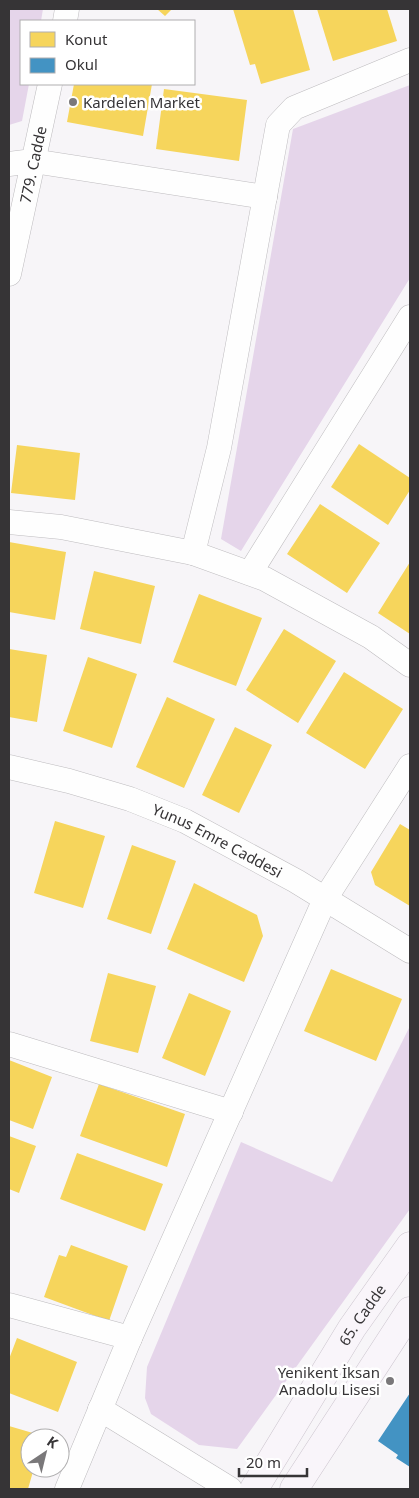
<svg xmlns="http://www.w3.org/2000/svg" width="419" height="1498" viewBox="0 0 419 1498" font-family="'Noto Sans',sans-serif">
  <style>
    .green { fill: #e5d5ea }
    .homes { fill: #f6d55c }
    .schools { fill: #4393c3 }
    .lines { fill: none; stroke-linecap: round; stroke-linejoin: round }
    .minor-casing { stroke: #bebcbf; stroke-width: 25 }
    .major-casing { stroke: #ccc5ce; stroke-width: 29 }
    .minor { stroke: #fefefe; stroke-width: 24 }
    .major { stroke: #f9f5fa; stroke-width: 28 }
    .poi-dot { fill: #7a787a; stroke: #fff; stroke-width: 2 }
    .labels { text-anchor: middle; dominant-baseline: central; stroke-width: 5; stroke-linejoin: round; paint-order: stroke }
    .poi-label { font-size: 15px; fill: #363436; stroke: #fff; text-anchor: start }
    .street-label { font-size: 15px; fill: #363436; stroke: #fff }
  </style>
  <rect width="100%" height="100%" fill="#f7f5f8"/>
  <path class="green" d="M 9,9 L 43,9 L 41,21 L 21,21 L 21,84 L 29,84 L 22,121 L 9,125 Z
    M 410,85 L 410,278 L 241,551 L 221,539 L 293,129 Z
    M 410,1026 L 410,1209 L 237,1449 L 199,1445 L 151,1414 L 145,1398 L 147,1367 L 241,1142 L 332,1182 Z"/>
  <path class="homes" d="M 157,9 L 172,9 L 165,16 Z
    M 233,9 L 293,9 L 310,70 L 261,84 L 255,64 L 250,65 Z
    M 317,9 L 387,9 L 397,41 L 333,61 Z
    M 74,84 L 152,84 L 143,136 L 67,122 Z
    M 164,89 L 247,100 L 239,161 L 156,149 Z
    M 359,444 L 410,478 L 410,490 L 388,525 L 331,487 Z
    M 17,445 L 80,453 L 75,500 L 11,493 Z
    M 320,504 L 380,543 L 347,593 L 287,554 Z
    M 9,542 L 66,552 L 55,620 L 9,612 Z
    M 410,562 L 410,634 L 378,613 Z
    M 94,571 L 155,586 L 141,644 L 80,629 Z
    M 199,594 L 262,618 L 236,686 L 173,662 Z
    M 284,629 L 336,661 L 298,723 L 246,690 Z
    M 9,649 L 47,655 L 37,722 L 9,717 Z
    M 88,657 L 137,674 L 112,748 L 63,731 Z
    M 344,672 L 403,709 L 365,769 L 306,733 Z
    M 167,697 L 215,719 L 184,788 L 136,767 Z
    M 235,727 L 272,745 L 239,813 L 202,795 Z
    M 55,821 L 105,836 L 83,908 L 34,893 Z
    M 400,824 L 410,830 L 410,906 L 375,885 L 371,872 Z
    M 132,845 L 176,861 L 151,934 L 107,919 Z
    M 194,883 L 257,915 L 263,936 L 244,982 L 167,949 Z
    M 331,969 L 402,999 L 376,1061 L 304,1031 Z
    M 108,973 L 156,986 L 138,1053 L 90,1041 Z
    M 189,993 L 231,1011 L 205,1076 L 162,1058 Z
    M 9,1060 L 52,1077 L 33,1129 L 9,1120 Z
    M 99,1084 L 185,1114 L 167,1167 L 80,1136 Z
    M 9,1136 L 36,1146 L 19,1193 L 9,1189 Z
    M 77,1153 L 163,1184 L 145,1231 L 60,1199 Z
    M 71,1245 L 128,1266 L 109,1321 L 44,1297 L 59,1255 L 66,1257 Z
    M 17,1338 L 77,1362 L 58,1412 L 9,1393 L 9,1359 Z
    M 9,1426 L 43,1436 L 43,1438 L 30,1438 L 30,1468 L 34,1468 L 28,1489 L 9,1489 Z"/>
  <path class="schools" d="M 410,1393 L 410,1467 L 396,1458 L 398,1455 L 378,1441 Z"/>
  <g class="lines">
    <g class="minor-casing">
      <g id="minor">
        <path d="M 65,21 L 67,9"/>
        <path d="M 9,164 L 33,161 L 265,197"/>
        <path id="s1" d="M 9,274 L 50,84"/>
        <path d="M 9,522 L 61,527 L 193,553 L 265,579 L 371,637 L 410,665"/>
        <path d="M 193,553 L 219,448 L 278,125 L 294,108 L 410,60"/>
        <path d="M 250,573 L 410,317"/>
        <path id="s2" d="M 9,767 L 69,781 L 130,799 L 185,821 L 296,881 L 410,951"/>
        <path d="M 9,1044 L 231,1112"/>
        <path d="M 9,1305 L 130,1338"/>
        <path d="M 100,1409 L 230,1489"/>
        <path d="M 67,1489 L 130,1338 L 325,899 L 410,766"/>
      </g>
    </g>
    <g class="major-casing">
      <g id="major">
        <path id="s3" d="M 254,1489 L 352,1328 L 410,1246"/>
        <path d="M 294,1489 L 410,1311"/>
      </g>
    </g>
    <use href="#minor" class="minor"/>
    <use href="#major" class="major"/>
  </g>
  <g class="poi-dot">
    <circle cx="73" cy="102" r="5"/>
    <circle cx="390" cy="1381" r="5"/>
  </g>
  <g class="labels">
    <g class="poi-label">
      <text x="83" y="102">Kardelen Market</text>
      <text x="380" y="1372" text-anchor="end">Yenikent İksan<tspan x="380" dy="17">Anadolu Lisesi</tspan></text>
    </g>
    <g class="street-label">
      <text stroke="none"><textPath href="#s1" startOffset="112">779. Cadde</textPath></text>
      <text stroke="none"><textPath href="#s2" startOffset="222">Yunus Emre Caddesi</textPath></text>
      <text stroke="none"><textPath href="#s3" startOffset="205">65. Cadde</textPath></text>
    </g>
  </g>
  <rect width="419" height="1498" fill="none" stroke="#363436" stroke-width="20"/>
  <rect x="20" y="20" width="175" height="65" fill="#ffffff" stroke="#afaeaf"/>
  <rect x="30" y="32" width="25" height="15" fill="#f6d55c" stroke="#afaeaf"/>
  <text x="65" y="45" font-size="15" fill="#363436">Konut</text>
  <rect x="30" y="58" width="25" height="15" fill="#4393c3" stroke="#afaeaf"/>
  <text x="65" y="70" font-size="15" fill="#363436">Okul</text>
  <g transform="translate(45 1453) rotate(35)"><circle r="24" fill="#ffffff" stroke="#afaeaf"/>
  <path d="M0-4L9 19L0 12L-9 19Z" fill="#7a787a"/>
  <text y="-8" font-size="14" font-weight="bold" text-anchor="middle" fill="#363436">K</text>
  </g>
  <path d="M239 1468v8h68v-8" fill="none" stroke="#363436" stroke-width="2.5"/>
  <text x="246" y="1468" font-size="15" fill="#363436" stroke="#ffffff" stroke-width="4" paint-order="stroke">20 m</text>
</svg>
